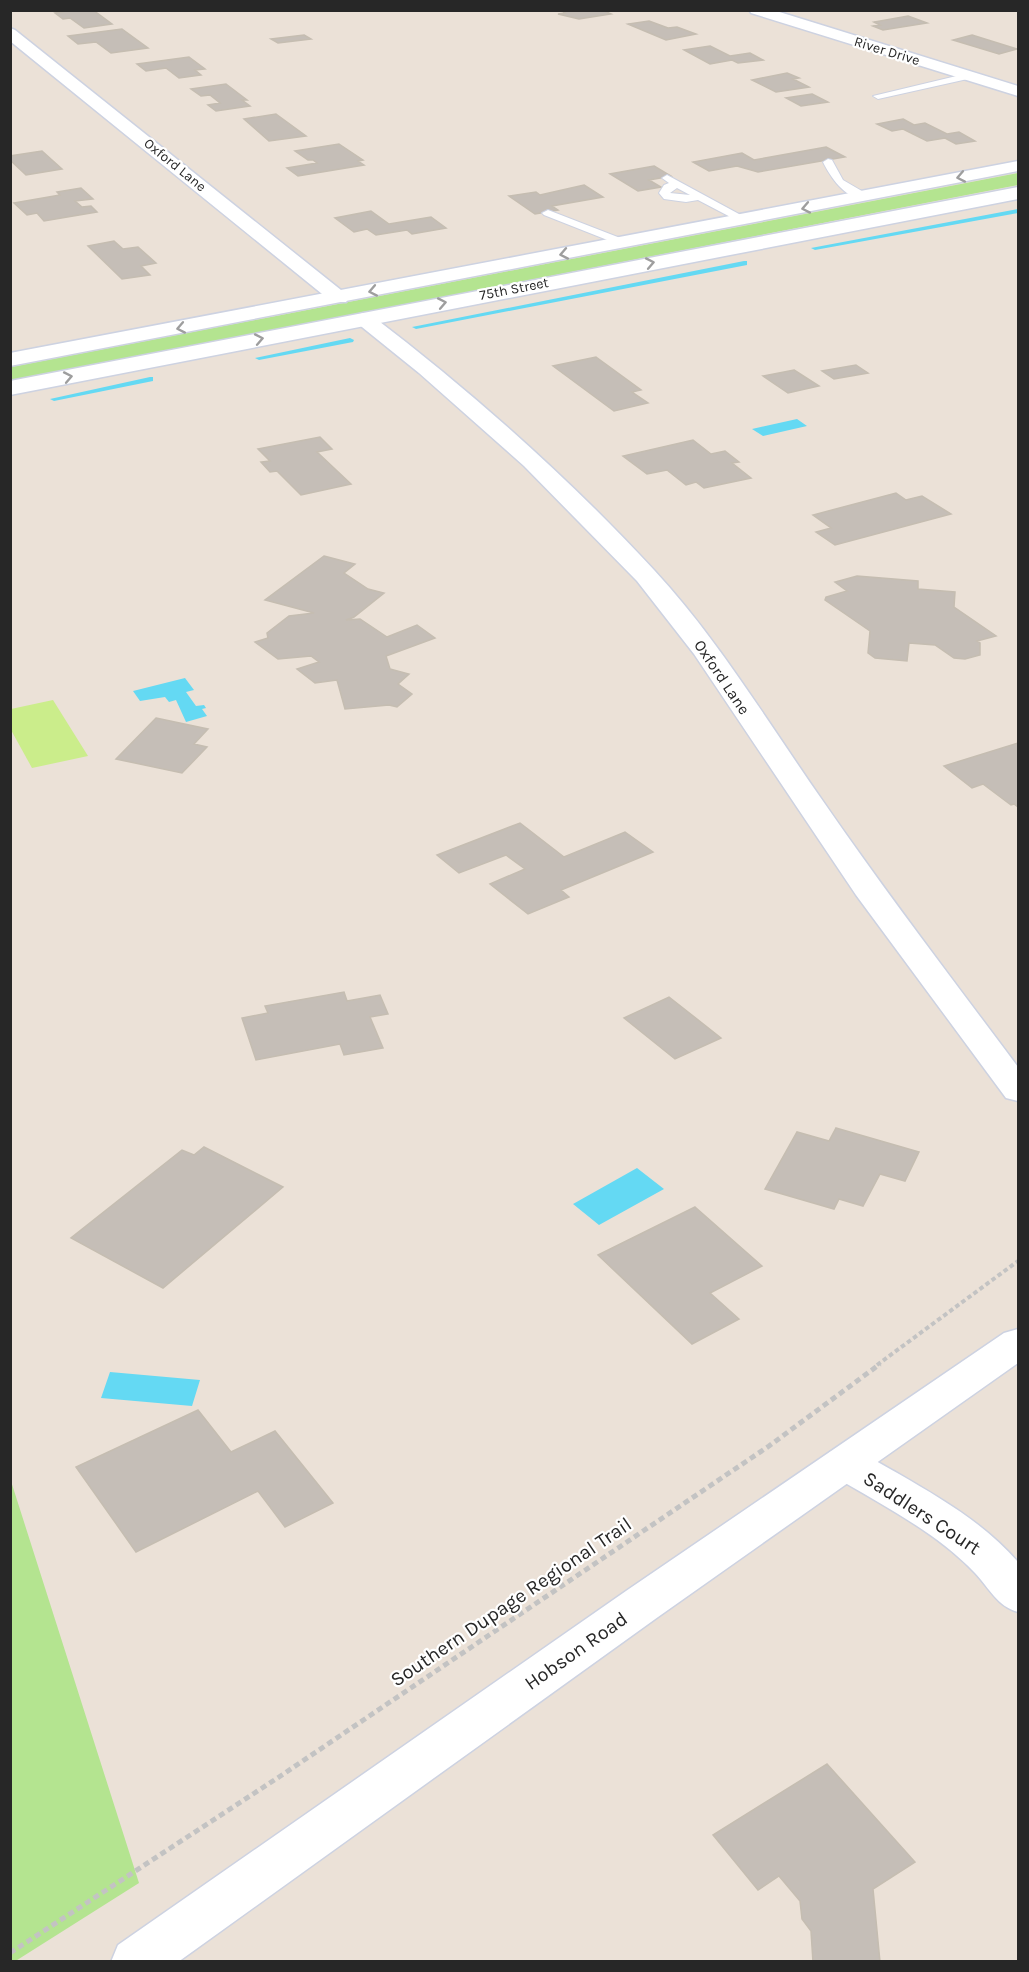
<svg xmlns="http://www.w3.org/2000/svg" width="1029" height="1972" viewBox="0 0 1029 1972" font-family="Karla,sans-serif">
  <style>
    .green { fill: #b4e490 }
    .pitch { fill: #cbed8b }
    .water { fill: #64d9f3 }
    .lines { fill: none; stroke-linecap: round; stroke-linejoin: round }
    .stream { fill: #64d9f3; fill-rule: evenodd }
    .building { fill: #c5beb7; stroke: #c5bdb1; stroke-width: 1.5 }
    .lane-casing { stroke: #cdd2e1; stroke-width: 2 }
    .street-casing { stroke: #cdd2e1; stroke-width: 3 }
    .secondary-casing { stroke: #cdd2e1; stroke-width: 3 }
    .path-far1 { stroke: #c3c3c3; stroke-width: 4; stroke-dasharray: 4.5 3; stroke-linecap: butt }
    .path { stroke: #c3c3c3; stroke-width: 5; stroke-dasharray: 6 4; stroke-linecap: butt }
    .lane { fill: #fff; fill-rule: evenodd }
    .street { fill: #fff; fill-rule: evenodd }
    .secondary { fill: #fff; fill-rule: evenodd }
    .oneway { stroke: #9e9e9e }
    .labels { text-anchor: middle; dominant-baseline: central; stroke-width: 4.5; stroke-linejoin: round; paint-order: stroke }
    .far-street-label { font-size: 14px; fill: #272727; stroke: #fff }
    .street-label { font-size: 16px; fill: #272727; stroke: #fff }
    .near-street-label { font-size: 20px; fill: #272727; stroke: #fff }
  </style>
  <rect width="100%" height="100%" fill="#ebe1d7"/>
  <path class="green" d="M 1018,173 L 1018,185 L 11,381 L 11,367 Z
    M 10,1478 L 139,1883 L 14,1962 L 10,1961 Z"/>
  <path class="pitch" d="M 53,700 L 88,756 L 32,768 L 11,730 L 11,709 Z"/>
  <path class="water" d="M 797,419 L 807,426 L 763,436 L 752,429 Z
    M 185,678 L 194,690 L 186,692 L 196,706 L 204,705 L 206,708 L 202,709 L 207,716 L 186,722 L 176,700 L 169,702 L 165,697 L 140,701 L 133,691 Z
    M 637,1168 L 664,1189 L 599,1225 L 573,1204 Z
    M 110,1372 L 200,1380 L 192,1406 L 101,1398 Z"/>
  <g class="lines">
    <path class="stream" d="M 1018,209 L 1018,213 L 815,250 L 811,248 Z
      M 744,261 L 747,261 L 747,265 L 416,329 L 412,327 Z
      M 350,338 L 354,340 L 353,342 L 259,360 L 255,358 Z
      M 150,377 L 153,377 L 153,381 L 54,401 L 50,399 Z"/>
  </g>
  <path class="building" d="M 72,10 L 93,10 L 112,24 L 84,28 L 70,18 L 63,19 L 55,13 Z
    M 561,10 L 602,10 L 611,14 L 579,19 L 558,14 L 565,13 Z
    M 908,16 L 927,23 L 883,30 L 873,26 L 880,25 L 874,22 Z
    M 649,21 L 668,28 L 677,27 L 696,34 L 666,40 L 628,24 Z
    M 122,29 L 148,48 L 111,53 L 96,42 L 78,44 L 68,36 Z
    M 304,35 L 311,39 L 278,43 L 271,39 Z
    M 972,35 L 1017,49 L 999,54 L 953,40 Z
    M 710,46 L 730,56 L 750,53 L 763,60 L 738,63 L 732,60 L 710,64 L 684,50 Z
    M 189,57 L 205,69 L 195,70 L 201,75 L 179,78 L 166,68 L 146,71 L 137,64 Z
    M 787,73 L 799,78 L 793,79 L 809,87 L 776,92 L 752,80 Z
    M 226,84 L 247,100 L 242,100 L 250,106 L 216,111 L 208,105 L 220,103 L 210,95 L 201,96 L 191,89 Z
    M 812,94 L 828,102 L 801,106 L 786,98 Z
    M 276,114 L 306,136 L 269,141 L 244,119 Z
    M 903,119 L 914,125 L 925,123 L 947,134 L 959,132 L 975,141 L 956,144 L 945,138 L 927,141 L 903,129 L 892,131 L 877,124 Z
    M 339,144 L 363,160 L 358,161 L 364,165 L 298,176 L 287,168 L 317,163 L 313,160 L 308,160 L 295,151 Z
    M 826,147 L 845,157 L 758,172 L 737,166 L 709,171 L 693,162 L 742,153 L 754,160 Z
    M 42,151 L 62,169 L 26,175 L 10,160 L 10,156 Z
    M 654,166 L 671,176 L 649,180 L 661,187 L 638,191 L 610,174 Z
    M 584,185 L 603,197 L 552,206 L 558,210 L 535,214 L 509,196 L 536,192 L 540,195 Z
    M 81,188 L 93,199 L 75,201 L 82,207 L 91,206 L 97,212 L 44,221 L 37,213 L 27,215 L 14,203 L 60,195 L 57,192 Z
    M 371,211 L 389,224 L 431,217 L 446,228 L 412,234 L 407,230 L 376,235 L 367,229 L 354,232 L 335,218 Z
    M 114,241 L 123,249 L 138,247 L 156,263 L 141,266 L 150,275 L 122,279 L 88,246 Z
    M 596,357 L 641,390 L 632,392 L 648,403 L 614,411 L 553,366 Z
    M 856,365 L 868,373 L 834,379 L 822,371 Z
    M 794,370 L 819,386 L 788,393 L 763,376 Z
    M 320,437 L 332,449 L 317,452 L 351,484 L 301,495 L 277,471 L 270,472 L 261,462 L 270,461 L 258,449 Z
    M 693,440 L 711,454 L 725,451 L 739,462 L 732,463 L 751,478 L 704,488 L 696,482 L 686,485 L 667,470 L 647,474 L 623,456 Z
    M 896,493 L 906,500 L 922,496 L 951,514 L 835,545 L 816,532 L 831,528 L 813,515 Z
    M 324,556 L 355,564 L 344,573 L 368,589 L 384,593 L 354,617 L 346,620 L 360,619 L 387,637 L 417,625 L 435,638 L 386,656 L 390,669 L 409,674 L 398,684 L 412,694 L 397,707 L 389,705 L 345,709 L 337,680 L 315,683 L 297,669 L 319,662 L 311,656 L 278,659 L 255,642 L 268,638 L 267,633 L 289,616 L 314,613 L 265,600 Z
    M 857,576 L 918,581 L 918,589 L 955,592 L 954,607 L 996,636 L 977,641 L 980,643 L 980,655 L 965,659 L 954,658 L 935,645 L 909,643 L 907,661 L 875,658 L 868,653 L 870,631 L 825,600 L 826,597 L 847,591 L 835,582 Z
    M 156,718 L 208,729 L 194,744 L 207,747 L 182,773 L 116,759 Z
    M 1018,743 L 1018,807 L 1014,804 L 1011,805 L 983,784 L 972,788 L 944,766 Z
    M 520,823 L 564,857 L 625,832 L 653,852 L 561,890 L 569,897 L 528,914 L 490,884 L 525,869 L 506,855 L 459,873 L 437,855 Z
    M 344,992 L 347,1001 L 380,995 L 388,1014 L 370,1017 L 383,1048 L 344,1055 L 340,1044 L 256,1060 L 242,1018 L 268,1013 L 265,1006 Z
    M 669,997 L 721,1038 L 675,1059 L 624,1018 Z
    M 836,1128 L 919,1152 L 905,1181 L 880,1174 L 863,1206 L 839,1199 L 834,1209 L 765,1189 L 797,1132 L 829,1141 Z
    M 204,1147 L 283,1187 L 163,1288 L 71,1238 L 182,1150 L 194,1155 Z
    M 695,1207 L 762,1266 L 710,1293 L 739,1319 L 692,1344 L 598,1255 Z
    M 198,1410 L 231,1452 L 275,1431 L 333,1503 L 285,1527 L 258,1491 L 136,1552 L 76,1467 Z
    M 827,1764 L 915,1862 L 873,1889 L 880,1962 L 813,1962 L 811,1931 L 802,1919 L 800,1901 L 779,1876 L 758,1890 L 713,1835 Z"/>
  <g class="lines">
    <g class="lane-casing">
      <path id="lane" d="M 969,73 L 972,74 L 972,78 L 878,99 L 873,96 Z
        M 828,159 L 832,160 L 843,180 L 867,194 L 867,198 C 846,201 831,178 823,162 Z
        M 667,175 L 750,220 L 744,223 L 740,222 L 698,200 L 686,202 L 664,199 L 659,193 L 664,185 L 669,183 L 662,178 ZM 677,188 L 690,195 L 670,193 Z
        M 548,210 L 628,241 L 630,243 L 628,245 L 620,245 L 544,215 L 542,213 Z"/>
    </g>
    <g class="street-casing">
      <path id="street" d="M 749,10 L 773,10 L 1018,86 L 1018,96 L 751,13 Z
        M 10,28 L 15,30 L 346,294 L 349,298 L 346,302 L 332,302 L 10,41 Z
        M 364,313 L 371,315 C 472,392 568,477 654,570 C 719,640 770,726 825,804 C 887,894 953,980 1018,1067 L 1018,1101 L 1006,1098 L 856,895 L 694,654 L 637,581 L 524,466 L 419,373 L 357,323 L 354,319 L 357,315 Z
        M 845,1447 C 864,1453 881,1464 899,1474 C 942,1499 985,1524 1018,1562 L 1018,1612 C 997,1606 990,1589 975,1573 C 935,1531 880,1504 830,1474 L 824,1463 L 830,1452 Z"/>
    </g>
    <g class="secondary-casing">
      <path id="secondary" d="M 1018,161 L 1018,171 L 10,366 L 10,353 Z
        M 1018,187 L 1018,199 L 10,395 L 10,381 Z
        M 1018,1329 L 1018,1363 L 658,1617 L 178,1962 L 111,1962 L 118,1945 L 626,1591 L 1004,1333 Z"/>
    </g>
    <path class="path-far1" d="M 877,1365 L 1018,1261"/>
    <path class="path" d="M 10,1953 L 279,1777 L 769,1446 L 880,1364"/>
    <use href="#lane" class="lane"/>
    <use href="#street" class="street"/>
    <use href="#secondary" class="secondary"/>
  </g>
  <defs><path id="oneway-chevron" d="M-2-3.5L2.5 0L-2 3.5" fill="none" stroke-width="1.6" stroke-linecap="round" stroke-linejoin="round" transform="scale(1.5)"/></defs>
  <g class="oneway">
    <use href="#oneway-chevron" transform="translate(961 177) rotate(169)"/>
    <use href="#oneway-chevron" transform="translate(806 208) rotate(169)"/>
    <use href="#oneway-chevron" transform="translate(564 254) rotate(169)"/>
    <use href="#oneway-chevron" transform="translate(650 263) rotate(-11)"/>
    <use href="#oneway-chevron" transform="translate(373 291) rotate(169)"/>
    <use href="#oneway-chevron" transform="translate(442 303) rotate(-11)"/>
    <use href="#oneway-chevron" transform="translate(181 328) rotate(169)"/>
    <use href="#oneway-chevron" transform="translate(259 339) rotate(-11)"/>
    <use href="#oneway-chevron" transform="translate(68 377) rotate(-11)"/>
  </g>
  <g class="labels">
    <g class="far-street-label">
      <text transform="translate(887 51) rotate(17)">River Drive</text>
      <text transform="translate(175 165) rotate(39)">Oxford Lane</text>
      <text transform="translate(514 289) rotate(-11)">75th Street</text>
    </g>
    <g class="street-label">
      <text transform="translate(722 677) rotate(56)">Oxford Lane</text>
    </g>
    <g class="near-street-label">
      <text transform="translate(922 1513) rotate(33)">Saddlers Court</text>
      <text transform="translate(511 1602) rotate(-34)">Southern Dupage Regional Trail</text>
      <text transform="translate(576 1651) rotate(-35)">Hobson Road</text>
    </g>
  </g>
  <rect width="1029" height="1972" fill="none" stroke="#272727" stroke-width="24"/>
</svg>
